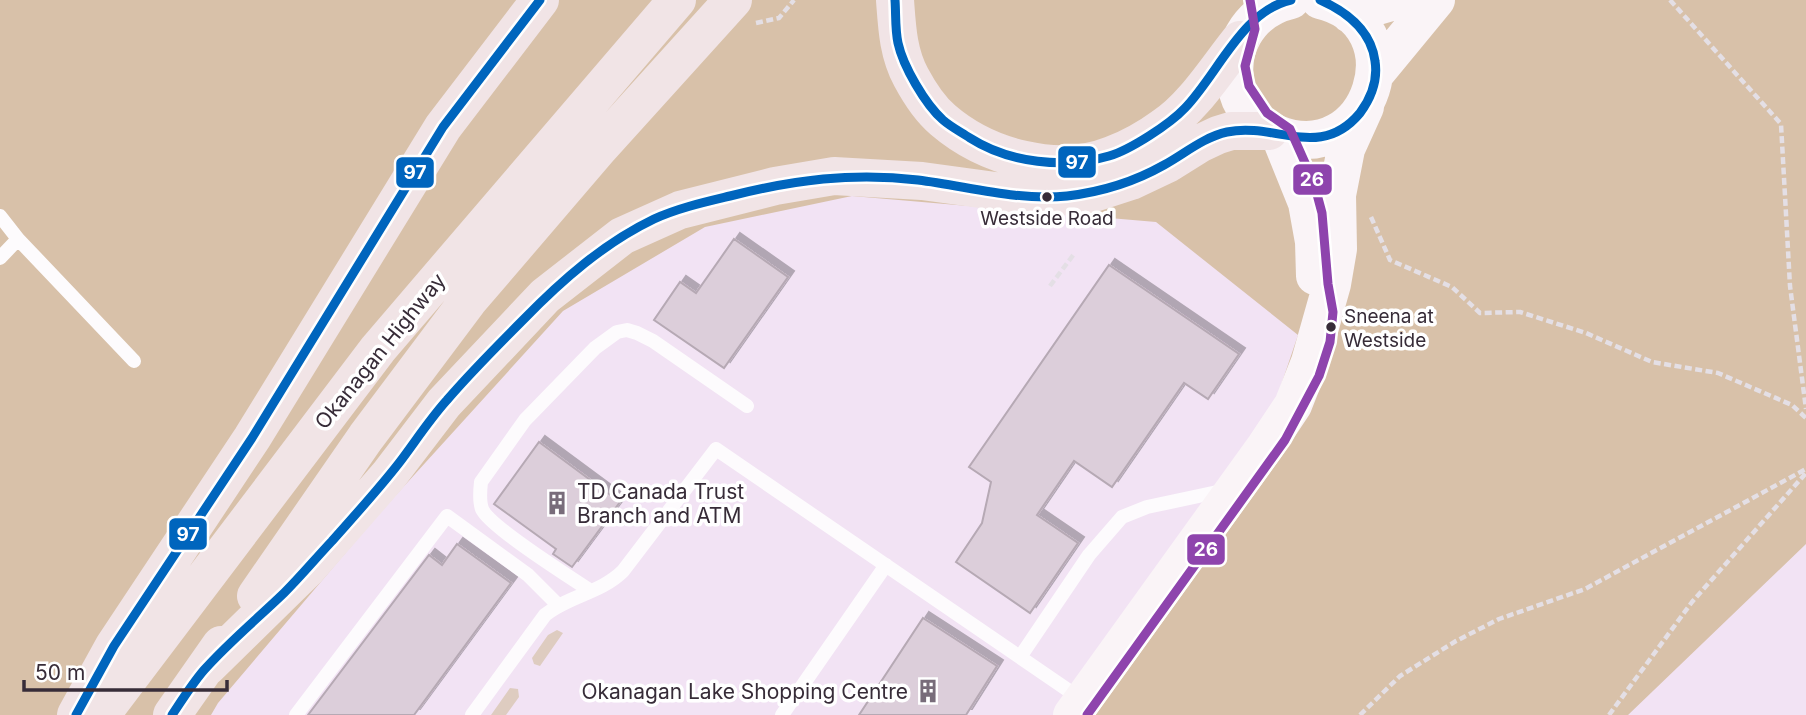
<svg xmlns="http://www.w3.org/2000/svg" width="1806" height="715" viewBox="0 0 1806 715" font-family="Inter,sans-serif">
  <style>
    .green { fill: #deccc0 }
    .forest { fill: #d8c1a9 }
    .building { fill: #dcceda; stroke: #b6a9b4; stroke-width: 2; filter: url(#shadow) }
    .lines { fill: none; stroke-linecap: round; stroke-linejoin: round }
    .path { stroke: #e4dfe5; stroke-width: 4.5; stroke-dasharray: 7 3.5; stroke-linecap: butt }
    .lane { stroke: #fdfbfd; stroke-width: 14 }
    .secondary { stroke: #faf4f7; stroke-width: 38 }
    .highway { stroke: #f1e4e6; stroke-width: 38 }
    .bus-1-casing { stroke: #fff; stroke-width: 14 }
    .bus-2-casing { stroke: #fff; stroke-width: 14 }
    .bus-1 { stroke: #0065bd; stroke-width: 9 }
    .bus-2 { stroke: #8e44ad; stroke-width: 9 }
    .bus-dot { fill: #372c38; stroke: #fff; stroke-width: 2.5 }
    .labels { text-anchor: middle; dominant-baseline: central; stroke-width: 7; stroke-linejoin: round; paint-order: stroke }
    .bus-label { font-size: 19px; fill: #372c38; stroke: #fff }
    .street-label { font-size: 21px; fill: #372c38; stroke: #fff }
    .poi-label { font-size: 21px; fill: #372c38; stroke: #fff; text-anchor: start }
    .line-badge { stroke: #fff; stroke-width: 2.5 }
    .badge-label { font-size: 19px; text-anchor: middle; font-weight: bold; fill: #fff }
  </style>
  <defs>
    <filter id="shadow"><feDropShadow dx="6" dy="-6" stdDeviation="0" flood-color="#0004"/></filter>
  </defs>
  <rect width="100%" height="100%" fill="#f2e3f4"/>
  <path class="green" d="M 557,630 L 563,633 L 540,666 L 534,664 L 532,658 L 548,635 Z
    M 510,688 L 518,689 L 519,697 L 506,715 L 491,715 Z"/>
  <path class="forest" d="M 0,0 L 1806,0 L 1806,544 L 1628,715 L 1067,715 L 1275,403 L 1298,335 L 1156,222 L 852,196 L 705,227 L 563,311 L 376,517 L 218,703 L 211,715 L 0,715 Z"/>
  <path class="building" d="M 734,239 L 788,277 L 724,368 L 654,320 L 680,282 L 696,293 Z
    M 1109,265 L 1239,354 L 1208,399 L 1184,383 L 1112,487 L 1074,461 L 1037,515 L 1078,543 L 1030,613 L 956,562 L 982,523 L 991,482 L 969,467 Z
    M 539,442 L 620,502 L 572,567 L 553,554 L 556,549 L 494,504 Z
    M 457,544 L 511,583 L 414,715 L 308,715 L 429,555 L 442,565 Z
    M 923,618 L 997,666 L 966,715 L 859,715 Z"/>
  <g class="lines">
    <path class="path" d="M 1670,0 L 1781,124 L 1790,286 L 1806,409
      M 756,23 L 779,18 L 794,0
      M 1371,217 L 1390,260 L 1452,287 L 1480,313 L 1520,312 L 1586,333 L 1652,362 L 1718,373 L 1792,405 L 1806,418
      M 1050,286 L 1074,254
      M 1360,715 L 1400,676 L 1456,641 L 1499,619 L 1585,589 L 1806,469
      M 1609,715 L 1692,602 L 1806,473"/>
    <path class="lane" d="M 0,216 L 18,239 L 134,361
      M 0,258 L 18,239
      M 591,591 C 571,578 489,526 482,509 C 479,501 480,491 481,482 L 525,420 L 595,348 L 617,332 L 627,330 L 637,333 L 653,341 L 747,406
      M 1020,657 L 1089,555 L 1122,517 L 1147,507 L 1222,491
      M 296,715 L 447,516 L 528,575 L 558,605
      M 472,715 L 545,615 C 568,596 601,593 623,571 L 716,449 L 1081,699
      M 782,715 L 886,565"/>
    <path class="secondary" d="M 1291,0 C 1248,10 1225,51 1238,93 C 1243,111 1260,127 1277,134 C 1371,171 1419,23 1320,0
      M 1350,14 L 1398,0
      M 1375,74 L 1436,0
      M 1280,136 L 1307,203 L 1314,242 L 1315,276
      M 1072,715 L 1265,447 L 1293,405 L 1310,362 L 1332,284 L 1338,249 L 1337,195 L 1346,149 L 1365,107"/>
    <path class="highway" d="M 895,0 C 897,27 898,53 911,77 C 919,92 930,109 943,120 C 986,157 1057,177 1112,155 C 1130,148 1148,138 1163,127 C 1193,108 1218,67 1240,40
      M 256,596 L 366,437 L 468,301 L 600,147 L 733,0
      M 207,667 L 307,569 L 389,475 L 444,403 L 545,296 L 622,236 L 680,210 L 775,186 L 834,176 L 922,181 L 1046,198 L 1094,193 L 1131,181 L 1169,163 L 1201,143 L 1218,135 L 1231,131 L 1269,131
      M 76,715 L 114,646 L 252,438 L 443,127 L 540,0
      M 101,715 L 378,349 L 677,0
      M 172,715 L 221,645"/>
    <g class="bus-1-casing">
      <path id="bus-1" d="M 895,0 C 896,14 895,29 898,43 C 903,66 925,104 943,120 C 951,127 961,132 970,138 C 1009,163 1065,169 1109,156 C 1130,150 1170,124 1185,108 C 1218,74 1242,11 1291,0
        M 76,715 L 114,646 L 252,438 L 443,127 L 540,0
        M 172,715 C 182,700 192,684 204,670 C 229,642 257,619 284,593 C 301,576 316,558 332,541 C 355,515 378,490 399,463 C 415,442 429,420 447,400 C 471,372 497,346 523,320 C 562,280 604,243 654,219 C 678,208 705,202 730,196 C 793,180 853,172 918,180 C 967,186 1017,201 1067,196 C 1101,192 1134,182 1164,165 C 1184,154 1204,137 1227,132 C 1277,122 1320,161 1360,113 C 1371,98 1378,80 1375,61 C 1371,30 1347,12 1320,0"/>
    </g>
    <g class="bus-2-casing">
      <path id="bus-2" d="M 1087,715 L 1285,440 L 1319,376 L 1330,342 L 1333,312 L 1328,284 L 1322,213 L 1314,183 L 1290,129 L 1267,113 L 1249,86 L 1245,66 L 1255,29 L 1250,0"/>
    </g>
    <use href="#bus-1" class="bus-1"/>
    <use href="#bus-2" class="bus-2"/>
  </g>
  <defs>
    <g id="building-bare" transform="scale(1.89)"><path d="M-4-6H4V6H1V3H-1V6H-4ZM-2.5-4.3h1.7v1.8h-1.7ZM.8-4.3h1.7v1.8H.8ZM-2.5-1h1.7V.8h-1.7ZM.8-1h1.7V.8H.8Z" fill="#786c7a" stroke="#fff" stroke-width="2.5" paint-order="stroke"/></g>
  </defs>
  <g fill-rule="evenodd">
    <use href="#building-bare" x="557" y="503"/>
    <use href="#building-bare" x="928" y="691"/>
  </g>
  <g class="bus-dot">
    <circle cx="1047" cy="197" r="6"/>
    <circle cx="1331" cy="327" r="6"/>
  </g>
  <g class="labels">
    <g class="bus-label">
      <text x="1047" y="218">Westside Road</text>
      <text x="1344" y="316" text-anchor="start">Sneena at<tspan x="1344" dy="24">Westside</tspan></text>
    </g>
    <g class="street-label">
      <text transform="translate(380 351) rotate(-51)">Okanagan Highway</text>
    </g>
    <g class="poi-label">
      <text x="577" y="491">TD Canada Trust<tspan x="577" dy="24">Branch and ATM</tspan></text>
      <text x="908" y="691" text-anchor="end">Okanagan Lake Shopping Centre</text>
    </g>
  </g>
  <g class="line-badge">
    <rect x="1057" y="145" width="40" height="34" rx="7" fill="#0065bd"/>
    <rect x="395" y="156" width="40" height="33" rx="7" fill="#0065bd"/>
    <rect x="1292" y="163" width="41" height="33" rx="7" fill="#8e44ad"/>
    <rect x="168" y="517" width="40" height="34" rx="7" fill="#0065bd"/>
    <rect x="1186" y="533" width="40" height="33" rx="7" fill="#8e44ad"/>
  </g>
  <g class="badge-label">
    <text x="1077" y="169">97</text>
    <text x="415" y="179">97</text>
    <text x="1312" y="186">26</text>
    <text x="188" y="541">97</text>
    <text x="1206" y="556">26</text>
  </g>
  <path d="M24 680v10h203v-10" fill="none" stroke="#372c38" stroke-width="3.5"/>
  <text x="35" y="680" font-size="21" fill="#372c38" stroke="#ffffff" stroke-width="5" paint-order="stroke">50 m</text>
</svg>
